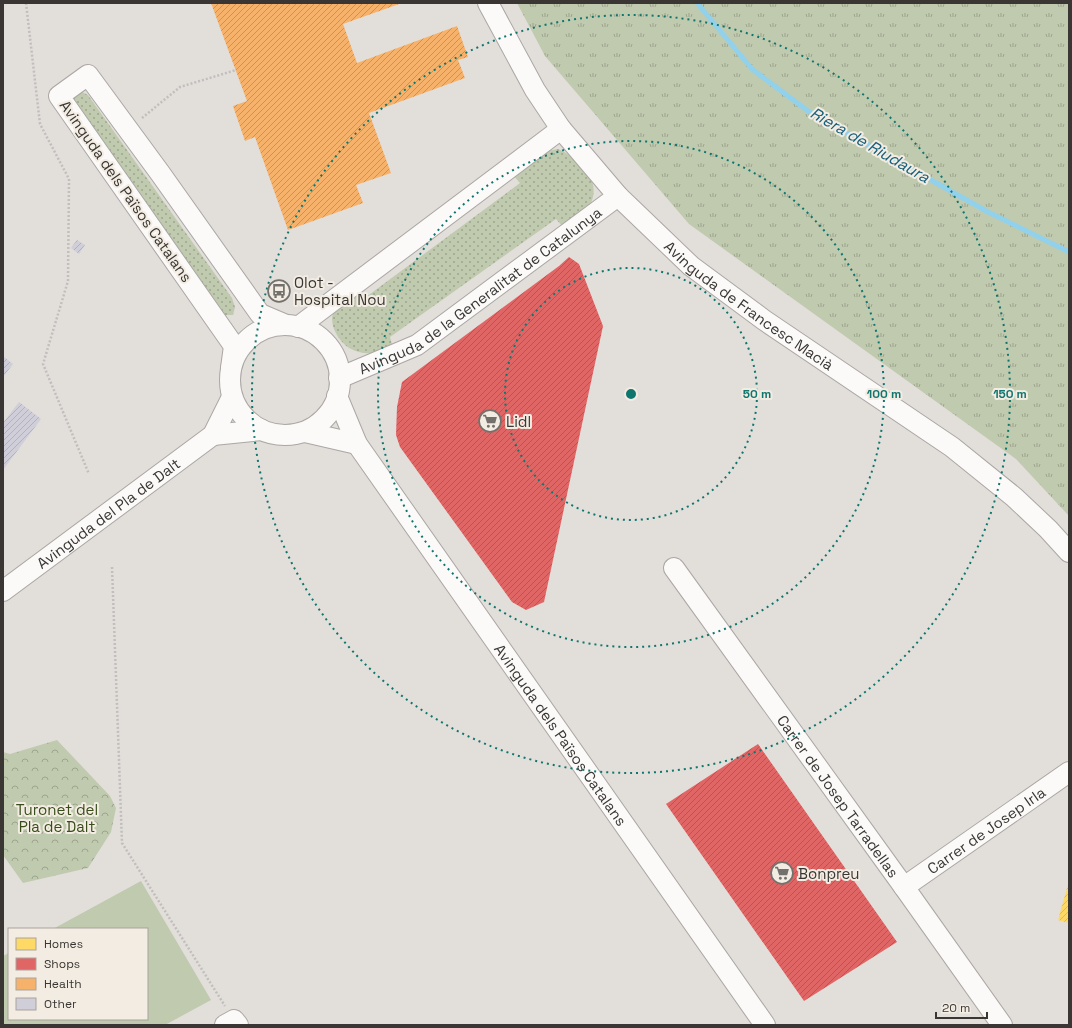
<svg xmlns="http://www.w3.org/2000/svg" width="1072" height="1028" viewBox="0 0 1072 1028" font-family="'Space Grotesk',sans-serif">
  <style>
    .grass { fill: url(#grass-dots) }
    .forest { fill: url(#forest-crowns) }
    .park { fill: url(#park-tufts) }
    .pitch { fill: #c0caae }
    .homes { fill: url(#homes-hatch) }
    .shops { fill: url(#shops-hatch) }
    .health { fill: url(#health-hatch) }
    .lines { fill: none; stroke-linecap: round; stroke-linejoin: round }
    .stream { stroke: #91d1ec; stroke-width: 5 }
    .building { fill: url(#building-hatch) }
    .minor-casing { stroke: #aaa7a4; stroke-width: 22 }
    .path { stroke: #c0bfbd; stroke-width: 2.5; stroke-dasharray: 2 2; stroke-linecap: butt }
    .minor { stroke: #fbfaf9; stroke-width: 20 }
    .ring { fill: none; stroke: #0f766e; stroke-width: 2; stroke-dasharray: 2 4 }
    .labels { text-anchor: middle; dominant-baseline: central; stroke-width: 4; stroke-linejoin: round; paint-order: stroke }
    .street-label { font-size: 15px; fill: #393633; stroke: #f3ece3 }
    .poi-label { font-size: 15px; fill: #393633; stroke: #f3ece3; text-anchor: start }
    .park-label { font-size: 15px; fill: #384d19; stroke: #f3ece3 }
    .water-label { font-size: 16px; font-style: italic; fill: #17607b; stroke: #f3ece3 }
    .centre { fill: #0f766e; stroke: #f3ece3; stroke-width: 2 }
    .ring-label { font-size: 12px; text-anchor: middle; font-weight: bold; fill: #0f766e; stroke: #f3ece3; stroke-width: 4; stroke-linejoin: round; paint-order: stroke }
  </style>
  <defs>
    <pattern id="grass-dots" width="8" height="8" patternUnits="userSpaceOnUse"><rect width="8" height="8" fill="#c0caae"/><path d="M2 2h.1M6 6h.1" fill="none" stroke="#9da58e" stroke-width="1.8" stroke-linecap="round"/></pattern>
    <pattern id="forest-crowns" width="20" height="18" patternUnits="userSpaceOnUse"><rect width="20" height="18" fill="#c0caae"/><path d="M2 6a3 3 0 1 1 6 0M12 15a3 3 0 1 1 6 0" fill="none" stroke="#9da58e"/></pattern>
    <pattern id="park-tufts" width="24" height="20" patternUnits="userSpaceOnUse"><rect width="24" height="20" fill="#c0caae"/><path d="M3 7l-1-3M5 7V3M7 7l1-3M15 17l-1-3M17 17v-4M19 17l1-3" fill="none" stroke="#9da58e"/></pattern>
    <pattern id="homes-hatch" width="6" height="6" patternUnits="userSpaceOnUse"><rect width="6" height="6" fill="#ffd966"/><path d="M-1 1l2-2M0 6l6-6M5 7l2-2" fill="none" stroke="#dbbb59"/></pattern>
    <pattern id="shops-hatch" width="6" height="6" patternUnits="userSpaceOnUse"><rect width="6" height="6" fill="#e06666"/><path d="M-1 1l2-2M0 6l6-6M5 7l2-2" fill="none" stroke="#b75555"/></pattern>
    <pattern id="health-hatch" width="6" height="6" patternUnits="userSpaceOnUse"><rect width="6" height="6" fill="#f6b26b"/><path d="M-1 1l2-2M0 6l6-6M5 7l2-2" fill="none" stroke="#c89259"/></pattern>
    <pattern id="building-hatch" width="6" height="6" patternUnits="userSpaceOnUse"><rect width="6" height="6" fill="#d0ced8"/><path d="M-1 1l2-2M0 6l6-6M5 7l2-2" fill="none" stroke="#b3b2ba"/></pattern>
  </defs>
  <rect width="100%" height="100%" fill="#e2deda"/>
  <path class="grass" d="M 80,91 L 88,95 L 232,298 L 235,307 L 233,315 L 220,315 L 73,107 L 73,97 Z
    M 558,149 C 569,153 574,160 582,169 C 584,172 588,175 590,178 C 596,187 594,200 588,208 C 582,214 570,222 563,227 L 556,219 L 390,337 L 393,348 C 384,350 373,354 363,353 C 358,352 353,350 349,348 C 337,340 326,320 336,308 C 341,302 349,297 355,292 L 362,300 L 520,183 L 513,175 L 546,152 L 552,150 Z"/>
  <path class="forest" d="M 57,740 L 110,796 L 116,808 L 111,832 L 88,868 L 23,883 L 3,855 L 3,752 L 10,754 Z"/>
  <path class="park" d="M 517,3 L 1069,3 L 1069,516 L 1016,459 L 689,224 L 545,56 Z"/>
  <path class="pitch" d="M 141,881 L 211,1000 L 165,1025 L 3,1025 L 3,956 L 9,953 L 9,1019 L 147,1019 L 147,929 L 53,929 Z"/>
  <path class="homes" d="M 1069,881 L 1069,923 L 1058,920 Z"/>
  <path class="shops" d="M 569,257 L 579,264 L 603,326 L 544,602 L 526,610 L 512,602 L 400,447 L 396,435 L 397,407 L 402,382 L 559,266 Z
    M 758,744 L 897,942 L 804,1001 L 666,804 Z"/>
  <path class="health" d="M 211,3 L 402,3 L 343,24 L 357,63 L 457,26 L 468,57 L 458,60 L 465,78 L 369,113 L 391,173 L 356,185 L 363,203 L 288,230 L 255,137 L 245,141 L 233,106 L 247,101 Z"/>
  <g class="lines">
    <path class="stream" d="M 697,3 L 752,69 L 808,111 L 988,212 L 1069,252"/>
  </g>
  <path class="building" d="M 77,240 L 85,245 L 79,254 L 71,248 Z
    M 3,356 L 13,364 L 3,377 Z
    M 19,402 L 41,419 L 3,470 L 3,423 Z"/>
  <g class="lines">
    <g class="minor-casing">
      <g id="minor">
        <path id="s1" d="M 488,3 L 535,90 L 561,129 L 618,196 L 691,266 L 764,320 L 952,447 L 1014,497 L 1048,529 L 1069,552"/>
        <circle cx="285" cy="380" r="55"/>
        <path d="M 298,327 L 561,129"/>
        <path d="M 231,368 L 234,346 L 59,96 L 88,75 L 160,173 L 260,314 L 286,325"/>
        <path id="s2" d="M 339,378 L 417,345 L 618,196"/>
        <path id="s3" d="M 337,396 L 357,444 L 765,1025"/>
        <path d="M 305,432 L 357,444"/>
        <path d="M 213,435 L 262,430"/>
        <path id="s4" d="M 674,568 L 904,887 L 1002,1025"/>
        <path id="s5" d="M 3,591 L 213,435 L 232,397"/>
        <path id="s6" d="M 904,887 L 1069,772"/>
        <path d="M 225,1025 L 234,1020 L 238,1025"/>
      </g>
    </g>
    <path class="path" d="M 26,3 L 40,124 L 69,179 L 68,281 L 43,364 L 89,474
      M 142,118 L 180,87 L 236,70
      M 112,567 L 122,843 L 225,1006"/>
    <use href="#minor" class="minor"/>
  </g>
  <g class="ring">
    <circle cx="631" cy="394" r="126"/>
    <circle cx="631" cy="394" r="253"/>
    <circle cx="631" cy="394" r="379"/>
  </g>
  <defs>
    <g id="bus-ring" transform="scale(1.15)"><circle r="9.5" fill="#f3ece3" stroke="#74716d" stroke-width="1.5"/><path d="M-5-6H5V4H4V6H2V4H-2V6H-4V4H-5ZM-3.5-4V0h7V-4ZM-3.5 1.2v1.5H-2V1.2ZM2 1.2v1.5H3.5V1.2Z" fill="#74716d"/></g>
    <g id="supermarket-ring" transform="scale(1.15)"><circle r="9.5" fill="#f3ece3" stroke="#74716d" stroke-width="1.5"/><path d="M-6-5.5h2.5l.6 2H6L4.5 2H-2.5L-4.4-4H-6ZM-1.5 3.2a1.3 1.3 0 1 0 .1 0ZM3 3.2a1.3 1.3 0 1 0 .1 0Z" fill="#74716d"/></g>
  </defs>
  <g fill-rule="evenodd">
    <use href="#bus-ring" x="279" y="291"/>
    <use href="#supermarket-ring" x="490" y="421"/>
    <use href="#supermarket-ring" x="782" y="873"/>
  </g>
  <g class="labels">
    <g class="street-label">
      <text transform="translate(126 191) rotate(55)">Avinguda dels Països Catalans</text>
      <text stroke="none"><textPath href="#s2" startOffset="167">Avinguda de la Generalitat de Catalunya</textPath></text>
      <text stroke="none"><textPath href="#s1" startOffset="405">Avinguda de Francesc Macià</textPath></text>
      <text stroke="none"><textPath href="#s5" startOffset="131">Avinguda del Pla de Dalt</textPath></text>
      <text stroke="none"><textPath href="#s3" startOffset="407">Avinguda dels Països Catalans</textPath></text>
      <text stroke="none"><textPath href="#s4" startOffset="281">Carrer de Josep Tarradellas</textPath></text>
      <text stroke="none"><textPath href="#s6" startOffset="100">Carrer de Josep Irla</textPath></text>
    </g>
    <g class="poi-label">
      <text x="294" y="282">Olot -<tspan x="294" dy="17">Hospital Nou</tspan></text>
      <text x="506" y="421">Lidl</text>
      <text x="798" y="873">Bonpreu</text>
    </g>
    <g class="park-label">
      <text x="57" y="809">Turonet del<tspan x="57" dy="17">Pla de Dalt</tspan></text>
    </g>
    <g class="water-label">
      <text transform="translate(870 145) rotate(30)">Riera de Riudaura</text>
    </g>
  </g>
  <circle cx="631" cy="394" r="6" class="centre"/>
  <g class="ring-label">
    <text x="757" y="398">50 m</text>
    <text x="884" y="398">100 m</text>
    <text x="1010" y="398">150 m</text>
  </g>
  <rect width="1072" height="1028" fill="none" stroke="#393633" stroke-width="8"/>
  <rect x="8" y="928" width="140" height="92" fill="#f3ece3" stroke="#a9a39d"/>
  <rect x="16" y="938" width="20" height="12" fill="#ffd966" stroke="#a9a39d"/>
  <text x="44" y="948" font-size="12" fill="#393633">Homes</text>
  <rect x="16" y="958" width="20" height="12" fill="#e06666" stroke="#a9a39d"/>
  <text x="44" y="968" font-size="12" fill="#393633">Shops</text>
  <rect x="16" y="978" width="20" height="12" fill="#f6b26b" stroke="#a9a39d"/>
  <text x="44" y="988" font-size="12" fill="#393633">Health</text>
  <rect x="16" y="998" width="20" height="12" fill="#d0ced8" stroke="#a9a39d"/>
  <text x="44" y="1008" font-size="12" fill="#393633">Other</text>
  <path d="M936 1012v6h51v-6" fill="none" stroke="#393633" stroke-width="2"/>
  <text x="942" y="1012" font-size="12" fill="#393633" stroke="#f3ece3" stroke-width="3" paint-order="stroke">20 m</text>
</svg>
